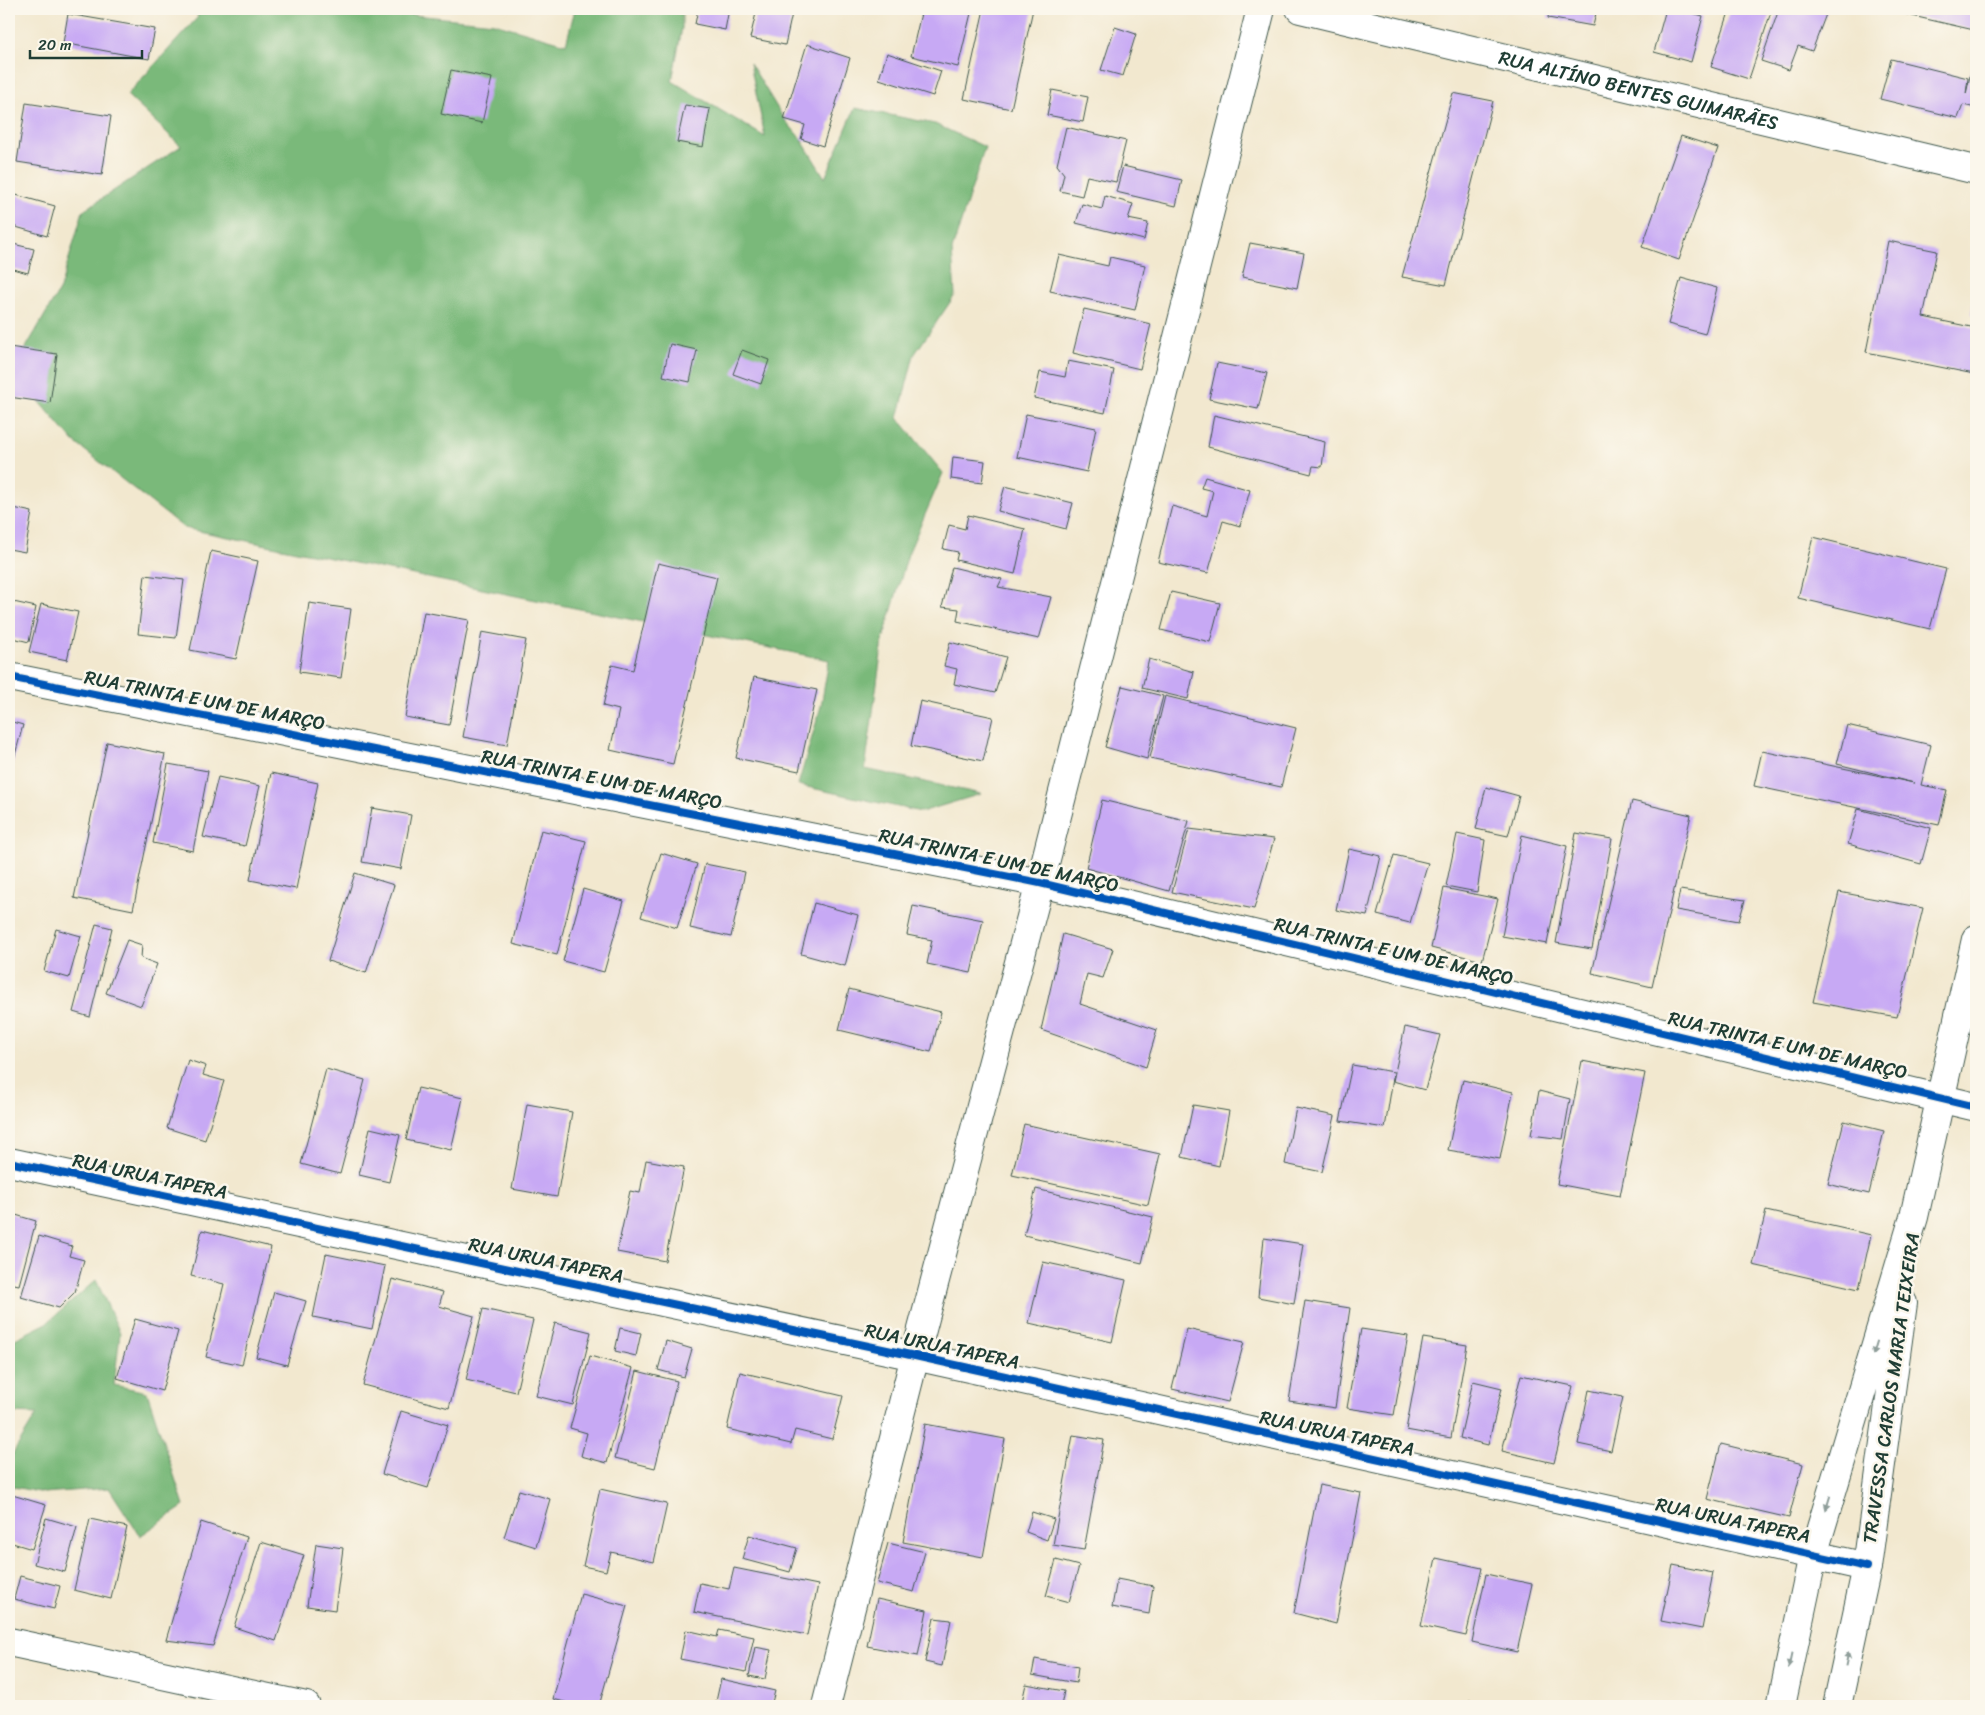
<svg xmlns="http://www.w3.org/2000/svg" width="1985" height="1715" viewBox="0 0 1985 1715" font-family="Sriracha,sans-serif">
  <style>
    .forest { fill: #7ab97a; stroke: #4c7b57 }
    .building { fill: #c7a9f4 }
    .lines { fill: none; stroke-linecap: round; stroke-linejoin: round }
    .minor-casing { stroke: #3f574b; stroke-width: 30 }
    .major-casing { stroke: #3f574b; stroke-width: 30 }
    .minor { stroke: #fff; stroke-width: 28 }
    .major { stroke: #fff; stroke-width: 28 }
    .cycleway-casing { stroke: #fbf7ec; stroke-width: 11 }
    .cycleway { stroke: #0057b8; stroke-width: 8 }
    .oneway { fill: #8f9e9a }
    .labels { text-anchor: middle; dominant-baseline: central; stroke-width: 5; stroke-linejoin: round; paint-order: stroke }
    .street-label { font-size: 19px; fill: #1f3d34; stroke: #fbf7ec }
  </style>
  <rect width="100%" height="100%" fill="#fbf7ec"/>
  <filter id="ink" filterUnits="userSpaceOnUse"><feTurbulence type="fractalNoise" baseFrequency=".02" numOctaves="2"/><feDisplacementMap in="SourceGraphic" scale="10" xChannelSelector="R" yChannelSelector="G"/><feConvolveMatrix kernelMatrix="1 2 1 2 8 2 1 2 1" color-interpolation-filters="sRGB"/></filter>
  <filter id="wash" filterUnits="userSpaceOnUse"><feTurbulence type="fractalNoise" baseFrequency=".0096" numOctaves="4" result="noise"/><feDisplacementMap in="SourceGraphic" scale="20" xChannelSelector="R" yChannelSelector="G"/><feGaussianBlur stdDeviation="1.12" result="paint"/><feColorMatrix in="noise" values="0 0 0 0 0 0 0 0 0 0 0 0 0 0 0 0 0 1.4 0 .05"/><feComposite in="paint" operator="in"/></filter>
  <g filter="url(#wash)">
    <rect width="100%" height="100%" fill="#f2e8cf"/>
    <path class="forest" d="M 194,9 L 355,9 L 494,23 L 566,44 L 575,9 L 682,9 L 682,28 L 672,81 L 765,137 L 750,63 L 784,119 L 801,139 L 825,178 L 855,108 L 935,124 L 985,147 L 952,250 L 955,295 L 914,355 L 898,418 L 943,473 L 908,554 L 883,640 L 865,769 L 981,794 L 921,812 L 798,785 L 821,706 L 829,660 L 184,528 L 73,441 L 13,370 L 60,289 L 83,211 L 181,146 L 127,95 L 198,17 Z
      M 96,1280 L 120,1333 L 114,1385 L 147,1392 L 184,1506 L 140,1536 L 109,1488 L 44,1493 L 9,1486 L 9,1460 L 37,1414 L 9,1413 L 9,1342 L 47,1323 Z"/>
    <g id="blocks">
      <path class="building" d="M 698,9 L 729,9 L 725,30 L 695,24 Z
        M 757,9 L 793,9 L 785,45 L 750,38 Z
        M 922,9 L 972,9 L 958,67 L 911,56 Z
        M 984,9 L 1033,9 L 1011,109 L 964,99 Z
        M 1549,9 L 1597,9 L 1593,26 L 1548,18 Z
        M 1666,9 L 1677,9 L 1703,16 L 1691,62 L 1654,52 Z
        M 1730,9 L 1772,9 L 1749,79 L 1711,67 Z
        M 1779,9 L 1828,9 L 1812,51 L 1798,46 L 1789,70 L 1761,61 Z
        M 1905,9 L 1976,9 L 1974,30 L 1904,14 Z
        M 68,14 L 155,29 L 149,59 L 63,43 Z
        M 1115,27 L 1136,34 L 1123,76 L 1101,70 Z
        M 807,44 L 850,58 L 823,146 L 801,139 L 805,125 L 784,119 Z
        M 1976,49 L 1976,108 L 1963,105 L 1958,118 L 1880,99 L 1891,59 L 1968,78 L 1966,94 Z
        M 887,53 L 941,71 L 933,96 L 879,79 Z
        M 451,70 L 492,78 L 482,123 L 441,114 Z
        M 1052,90 L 1088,97 L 1083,122 L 1047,115 Z
        M 1453,93 L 1493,101 L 1446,285 L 1402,277 Z
        M 26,103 L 111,116 L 102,175 L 17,162 Z
        M 685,105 L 710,109 L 703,147 L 677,142 Z
        M 1066,127 L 1126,141 L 1116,182 L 1087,176 L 1082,196 L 1060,191 L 1064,174 L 1057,165 Z
        M 1681,136 L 1718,148 L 1679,260 L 1642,247 Z
        M 1123,166 L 1182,180 L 1176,206 L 1116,192 Z
        M 9,193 L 55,206 L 47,236 L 9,225 Z
        M 1105,196 L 1133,204 L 1128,219 L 1148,223 L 1144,240 L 1076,223 L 1082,204 L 1102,209 Z
        M 1888,241 L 1937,251 L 1923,317 L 1976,328 L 1976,362 L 1974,374 L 1866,352 Z
        M 9,243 L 34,249 L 28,273 L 9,268 Z
        M 1250,243 L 1304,253 L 1297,288 L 1242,277 Z
        M 1059,255 L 1108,266 L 1110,257 L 1145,265 L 1135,310 L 1050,291 Z
        M 1681,278 L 1717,288 L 1705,334 L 1668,324 Z
        M 1975,292 L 1976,292 L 1976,315 L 1971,314 Z
        M 1084,309 L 1151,324 L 1140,369 L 1073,353 Z
        M 670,344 L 697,350 L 690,382 L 663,376 Z
        M 9,347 L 57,354 L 50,403 L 9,397 Z
        M 742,350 L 769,360 L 761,384 L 733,374 Z
        M 1068,361 L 1114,370 L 1105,413 L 1034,398 L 1040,372 L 1065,377 Z
        M 1217,363 L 1267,373 L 1258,409 L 1209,399 Z
        M 1026,414 L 1096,428 L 1087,472 L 1017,457 Z
        M 1214,415 L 1325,442 L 1322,467 L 1313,466 L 1311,474 L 1208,447 Z
        M 953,457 L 985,461 L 982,483 L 951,479 Z
        M 1205,477 L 1250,490 L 1240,526 L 1223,521 L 1208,573 L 1158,562 L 1172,506 L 1207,516 L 1213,491 L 1201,488 Z
        M 1005,486 L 1073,503 L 1066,529 L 998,511 Z
        M 9,507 L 32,512 L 25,552 L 9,549 Z
        M 968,515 L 1025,529 L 1015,574 L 956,560 L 958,552 L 943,549 L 949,525 L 965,529 Z
        M 1813,537 L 1946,569 L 1930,629 L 1798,598 Z
        M 211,551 L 258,561 L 236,659 L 190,650 Z
        M 658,563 L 717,577 L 673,764 L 610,750 L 619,710 L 603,706 L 612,665 L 633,670 Z
        M 952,567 L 1002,579 L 998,587 L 1051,597 L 1039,639 L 957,621 L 959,609 L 942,607 Z
        M 145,575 L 184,580 L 176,638 L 138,634 Z
        M 1171,592 L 1220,603 L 1210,642 L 1161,630 Z
        M 9,601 L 36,607 L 29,642 L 9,637 Z
        M 309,603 L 351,609 L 341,678 L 299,672 Z
        M 41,604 L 78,612 L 67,660 L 29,652 Z
        M 424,612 L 469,620 L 449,725 L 405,717 Z
        M 482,632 L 526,640 L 507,745 L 463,737 Z
        M 950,642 L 1006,657 L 995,693 L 954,684 L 957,669 L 944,666 Z
        M 1149,659 L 1194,672 L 1188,699 L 1142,688 Z
        M 754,677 L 817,690 L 799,771 L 736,758 Z
        M 1122,686 L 1163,696 L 1147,759 L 1105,747 Z
        M 1165,696 L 1296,728 L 1281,787 L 1150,758 Z
        M 920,701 L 993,717 L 983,761 L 911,746 Z
        M 9,721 L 23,725 L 11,770 L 9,769 Z
        M 1847,725 L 1931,745 L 1921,785 L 1947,790 L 1939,825 L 1754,786 L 1762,751 L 1914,783 L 1837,764 Z
        M 107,742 L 165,754 L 133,910 L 74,898 Z
        M 168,764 L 208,771 L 193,851 L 153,843 Z
        M 271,773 L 318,783 L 296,889 L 250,880 Z
        M 218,777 L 260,786 L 245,846 L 203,837 Z
        M 1486,787 L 1519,796 L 1508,836 L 1476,829 Z
        M 1102,800 L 1189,821 L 1169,891 L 1086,868 Z
        M 1632,801 L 1691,815 L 1652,987 L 1592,973 Z
        M 372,808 L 411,815 L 401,869 L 362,862 Z
        M 1858,809 L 1931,828 L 1921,864 L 1848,844 Z
        M 1189,829 L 1274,839 L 1254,909 L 1172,892 Z
        M 541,830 L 586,841 L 557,955 L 513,944 Z
        M 1576,833 L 1612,839 L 1592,949 L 1556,943 Z
        M 1457,834 L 1485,840 L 1477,892 L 1446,886 Z
        M 1522,835 L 1567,846 L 1547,944 L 1502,936 Z
        M 1349,849 L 1381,856 L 1367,916 L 1336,910 Z
        M 661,853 L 697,864 L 677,928 L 641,917 Z
        M 1394,855 L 1428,863 L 1410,923 L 1377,915 Z
        M 705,864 L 745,872 L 731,937 L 690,928 Z
        M 355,873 L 394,885 L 366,973 L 328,961 Z
        M 1444,888 L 1498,899 L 1482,961 L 1431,948 Z
        M 583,889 L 624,901 L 604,972 L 563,961 Z
        M 1680,890 L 1745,900 L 1739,921 L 1676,910 Z
        M 1839,892 L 1923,908 L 1897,1017 L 1813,1002 Z
        M 814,903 L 858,915 L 845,966 L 801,954 Z
        M 913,906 L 983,920 L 971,973 L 927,964 L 932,940 L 907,935 Z
        M 96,924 L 112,928 L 90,1017 L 73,1012 Z
        M 56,929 L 81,936 L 69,978 L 44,971 Z
        M 1063,934 L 1113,949 L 1103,978 L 1087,974 L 1080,1004 L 1157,1030 L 1146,1067 L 1041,1030 Z
        M 127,940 L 142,945 L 141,958 L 157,964 L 141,1006 L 106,993 Z
        M 849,989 L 941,1012 L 931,1052 L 839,1030 Z
        M 1405,1027 L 1440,1035 L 1425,1090 L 1393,1081 Z
        M 188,1060 L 206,1066 L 203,1075 L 224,1081 L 205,1140 L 167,1128 Z
        M 1582,1061 L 1645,1073 L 1620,1196 L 1557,1184 Z
        M 1352,1065 L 1394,1072 L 1385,1128 L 1340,1121 Z
        M 326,1069 L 365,1080 L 340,1174 L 301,1164 Z
        M 1463,1080 L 1513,1092 L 1500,1159 L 1448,1150 Z
        M 418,1088 L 463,1098 L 451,1150 L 406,1140 Z
        M 1539,1091 L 1570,1099 L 1563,1139 L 1531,1135 Z
        M 527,1104 L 572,1112 L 557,1197 L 512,1189 Z
        M 1193,1105 L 1229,1111 L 1219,1166 L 1182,1157 Z
        M 1296,1108 L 1335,1116 L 1322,1172 L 1285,1164 Z
        M 1844,1121 L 1884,1131 L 1869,1194 L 1828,1184 Z
        M 1024,1124 L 1160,1154 L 1148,1205 L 1012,1175 Z
        M 370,1128 L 400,1135 L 389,1182 L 359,1175 Z
        M 646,1160 L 684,1167 L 665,1261 L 617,1252 L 630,1191 L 640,1193 Z
        M 1036,1189 L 1153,1217 L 1142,1263 L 1024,1235 Z
        M 1766,1211 L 1871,1235 L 1859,1289 L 1753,1265 Z
        M 9,1213 L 36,1221 L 19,1285 L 9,1283 Z
        M 202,1230 L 271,1247 L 242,1365 L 206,1357 L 224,1284 L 191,1276 Z
        M 39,1236 L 72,1246 L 69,1256 L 84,1260 L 75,1292 L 59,1308 L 21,1297 Z
        M 1264,1238 L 1303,1244 L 1294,1304 L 1258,1297 Z
        M 326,1254 L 385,1266 L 372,1329 L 313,1317 Z
        M 1043,1262 L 1126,1280 L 1112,1342 L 1029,1323 Z
        M 392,1279 L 443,1292 L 439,1306 L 474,1316 L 449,1408 L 363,1385 Z
        M 274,1292 L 306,1301 L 287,1365 L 256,1357 Z
        M 1305,1301 L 1350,1308 L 1335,1408 L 1289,1401 Z
        M 483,1309 L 533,1320 L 516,1392 L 466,1380 Z
        M 135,1319 L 178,1331 L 162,1391 L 117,1378 Z
        M 555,1323 L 591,1332 L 573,1405 L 536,1396 Z
        M 620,1328 L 641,1333 L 636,1356 L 615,1351 Z
        M 1187,1329 L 1244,1342 L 1228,1402 L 1172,1389 Z
        M 1361,1329 L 1408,1336 L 1394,1415 L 1347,1408 Z
        M 1423,1338 L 1467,1345 L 1451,1438 L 1406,1430 Z
        M 666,1341 L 692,1349 L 684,1377 L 658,1370 Z
        M 590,1356 L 633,1368 L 607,1463 L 581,1456 L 587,1433 L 570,1428 Z
        M 637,1371 L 677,1381 L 655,1468 L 615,1458 Z
        M 740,1372 L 843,1396 L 832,1439 L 795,1430 L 791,1444 L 727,1429 Z
        M 1521,1375 L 1573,1386 L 1554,1463 L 1502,1451 Z
        M 1473,1381 L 1502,1388 L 1488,1445 L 1460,1438 Z
        M 1589,1390 L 1623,1397 L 1611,1451 L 1578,1444 Z
        M 401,1411 L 448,1425 L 428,1488 L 382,1474 Z
        M 925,1424 L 1005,1439 L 983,1557 L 903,1542 Z
        M 1073,1435 L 1104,1440 L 1084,1550 L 1053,1545 Z
        M 1721,1444 L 1803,1464 L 1789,1518 L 1707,1499 Z
        M 1319,1485 L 1361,1493 L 1336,1624 L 1294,1613 Z
        M 600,1489 L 667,1504 L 654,1562 L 611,1552 L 606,1571 L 583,1566 Z
        M 519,1490 L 550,1499 L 536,1547 L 504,1537 Z
        M 9,1494 L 46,1505 L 32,1549 L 9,1542 Z
        M 1032,1512 L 1054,1519 L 1047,1540 L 1026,1532 Z
        M 46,1518 L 77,1527 L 65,1572 L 34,1564 Z
        M 90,1519 L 127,1527 L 111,1599 L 74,1590 Z
        M 201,1522 L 247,1537 L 213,1646 L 166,1640 Z
        M 749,1535 L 797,1548 L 790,1572 L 742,1559 Z
        M 261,1542 L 304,1555 L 276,1641 L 234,1627 Z
        M 888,1543 L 925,1552 L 914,1592 L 877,1583 Z
        M 316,1544 L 343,1548 L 335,1610 L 307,1606 Z
        M 1436,1558 L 1482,1568 L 1466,1636 L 1421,1626 Z
        M 1056,1560 L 1079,1566 L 1069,1602 L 1046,1596 Z
        M 1673,1565 L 1713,1573 L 1702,1629 L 1661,1621 Z
        M 734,1568 L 818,1585 L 807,1635 L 694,1612 L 700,1583 L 729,1589 Z
        M 1486,1574 L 1532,1584 L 1517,1652 L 1472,1642 Z
        M 20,1576 L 60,1586 L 54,1609 L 14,1599 Z
        M 1117,1579 L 1153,1586 L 1149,1614 L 1112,1607 Z
        M 581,1594 L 627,1606 L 599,1706 L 580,1706 L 553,1699 Z
        M 877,1599 L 927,1610 L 918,1656 L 867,1646 Z
        M 934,1618 L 951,1620 L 942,1666 L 925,1662 Z
        M 686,1630 L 717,1637 L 719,1630 L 754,1637 L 746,1672 L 680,1659 Z
        M 755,1647 L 771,1650 L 765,1679 L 749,1676 Z
        M 1035,1659 L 1078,1667 L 1076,1683 L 1032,1675 Z
        M 721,1679 L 775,1691 L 771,1706 L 715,1706 Z
        M 1026,1684 L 1064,1691 L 1061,1706 L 1021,1706 Z
        M 1469,1700 L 1494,1705 L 1494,1706 L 1468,1706 Z"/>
    </g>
  </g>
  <g filter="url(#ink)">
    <use href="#blocks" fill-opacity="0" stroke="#3f574b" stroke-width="1"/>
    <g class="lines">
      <g class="minor-casing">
        <g id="minor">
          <path id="s1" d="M 1300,9 L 1976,170"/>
          <path d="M 9,677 L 1040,883 L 1976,1107"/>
          <path d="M 9,1162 L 915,1356 L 1867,1567"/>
          <path d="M 9,1642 L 306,1706"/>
          <path d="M 826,1706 L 915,1356 L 1040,883 L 1261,9"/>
        </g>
      </g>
      <g class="major-casing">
        <path id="major" d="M 1781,1706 L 1813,1555 L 1914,1217 L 1976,939
          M 1837,1706 L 1867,1567 L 1903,1303"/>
      </g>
      <use href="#minor" class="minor"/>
      <use href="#major" class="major"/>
      <g class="cycleway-casing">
        <path id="cycleway" d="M 9,677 L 1040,883 L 1976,1107
          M 9,1162 L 915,1356 L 1867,1567"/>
      </g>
      <use href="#cycleway" class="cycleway"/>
    </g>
    <defs><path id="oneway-solid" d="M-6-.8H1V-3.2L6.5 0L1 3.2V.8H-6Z" transform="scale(1.25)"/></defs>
    <g class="oneway">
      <use href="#oneway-solid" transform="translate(1875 1348) rotate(107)"/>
      <use href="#oneway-solid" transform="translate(1828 1503) rotate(107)"/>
      <use href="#oneway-solid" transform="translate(1847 1659) rotate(-78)"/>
      <use href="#oneway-solid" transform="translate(1790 1661) rotate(102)"/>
    </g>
  </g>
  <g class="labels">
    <g class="street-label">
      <text stroke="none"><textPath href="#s1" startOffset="348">RUA ALTÍNO BENTES GUIMARÃES</textPath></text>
      <text transform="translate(205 700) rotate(11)">RUA TRINTA E UM DE MARÇO</text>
      <text transform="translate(602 779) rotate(11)">RUA TRINTA E UM DE MARÇO</text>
      <text transform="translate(999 860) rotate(12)">RUA TRINTA E UM DE MARÇO</text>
      <text transform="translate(1394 951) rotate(13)">RUA TRINTA E UM DE MARÇO</text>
      <text transform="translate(1788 1045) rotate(13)">RUA TRINTA E UM DE MARÇO</text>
      <text transform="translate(150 1176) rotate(12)">RUA URUA TAPERA</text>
      <text transform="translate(546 1260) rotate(12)">RUA URUA TAPERA</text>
      <text transform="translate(942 1346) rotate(12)">RUA URUA TAPERA</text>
      <text transform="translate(1891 1388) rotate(-82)">TRAVESSA CARLOS MARIA TEIXEIRA</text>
      <text transform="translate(1337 1433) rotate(12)">RUA URUA TAPERA</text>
      <text transform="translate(1733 1520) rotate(12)">RUA URUA TAPERA</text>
    </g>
  </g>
  <rect width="1985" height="1715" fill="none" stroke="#fbf7ec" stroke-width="30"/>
  <path d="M30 50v8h112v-8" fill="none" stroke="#1f3d34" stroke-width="2.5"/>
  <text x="38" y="50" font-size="15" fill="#1f3d34" stroke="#fbf7ec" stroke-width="4" paint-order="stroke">20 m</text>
</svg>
